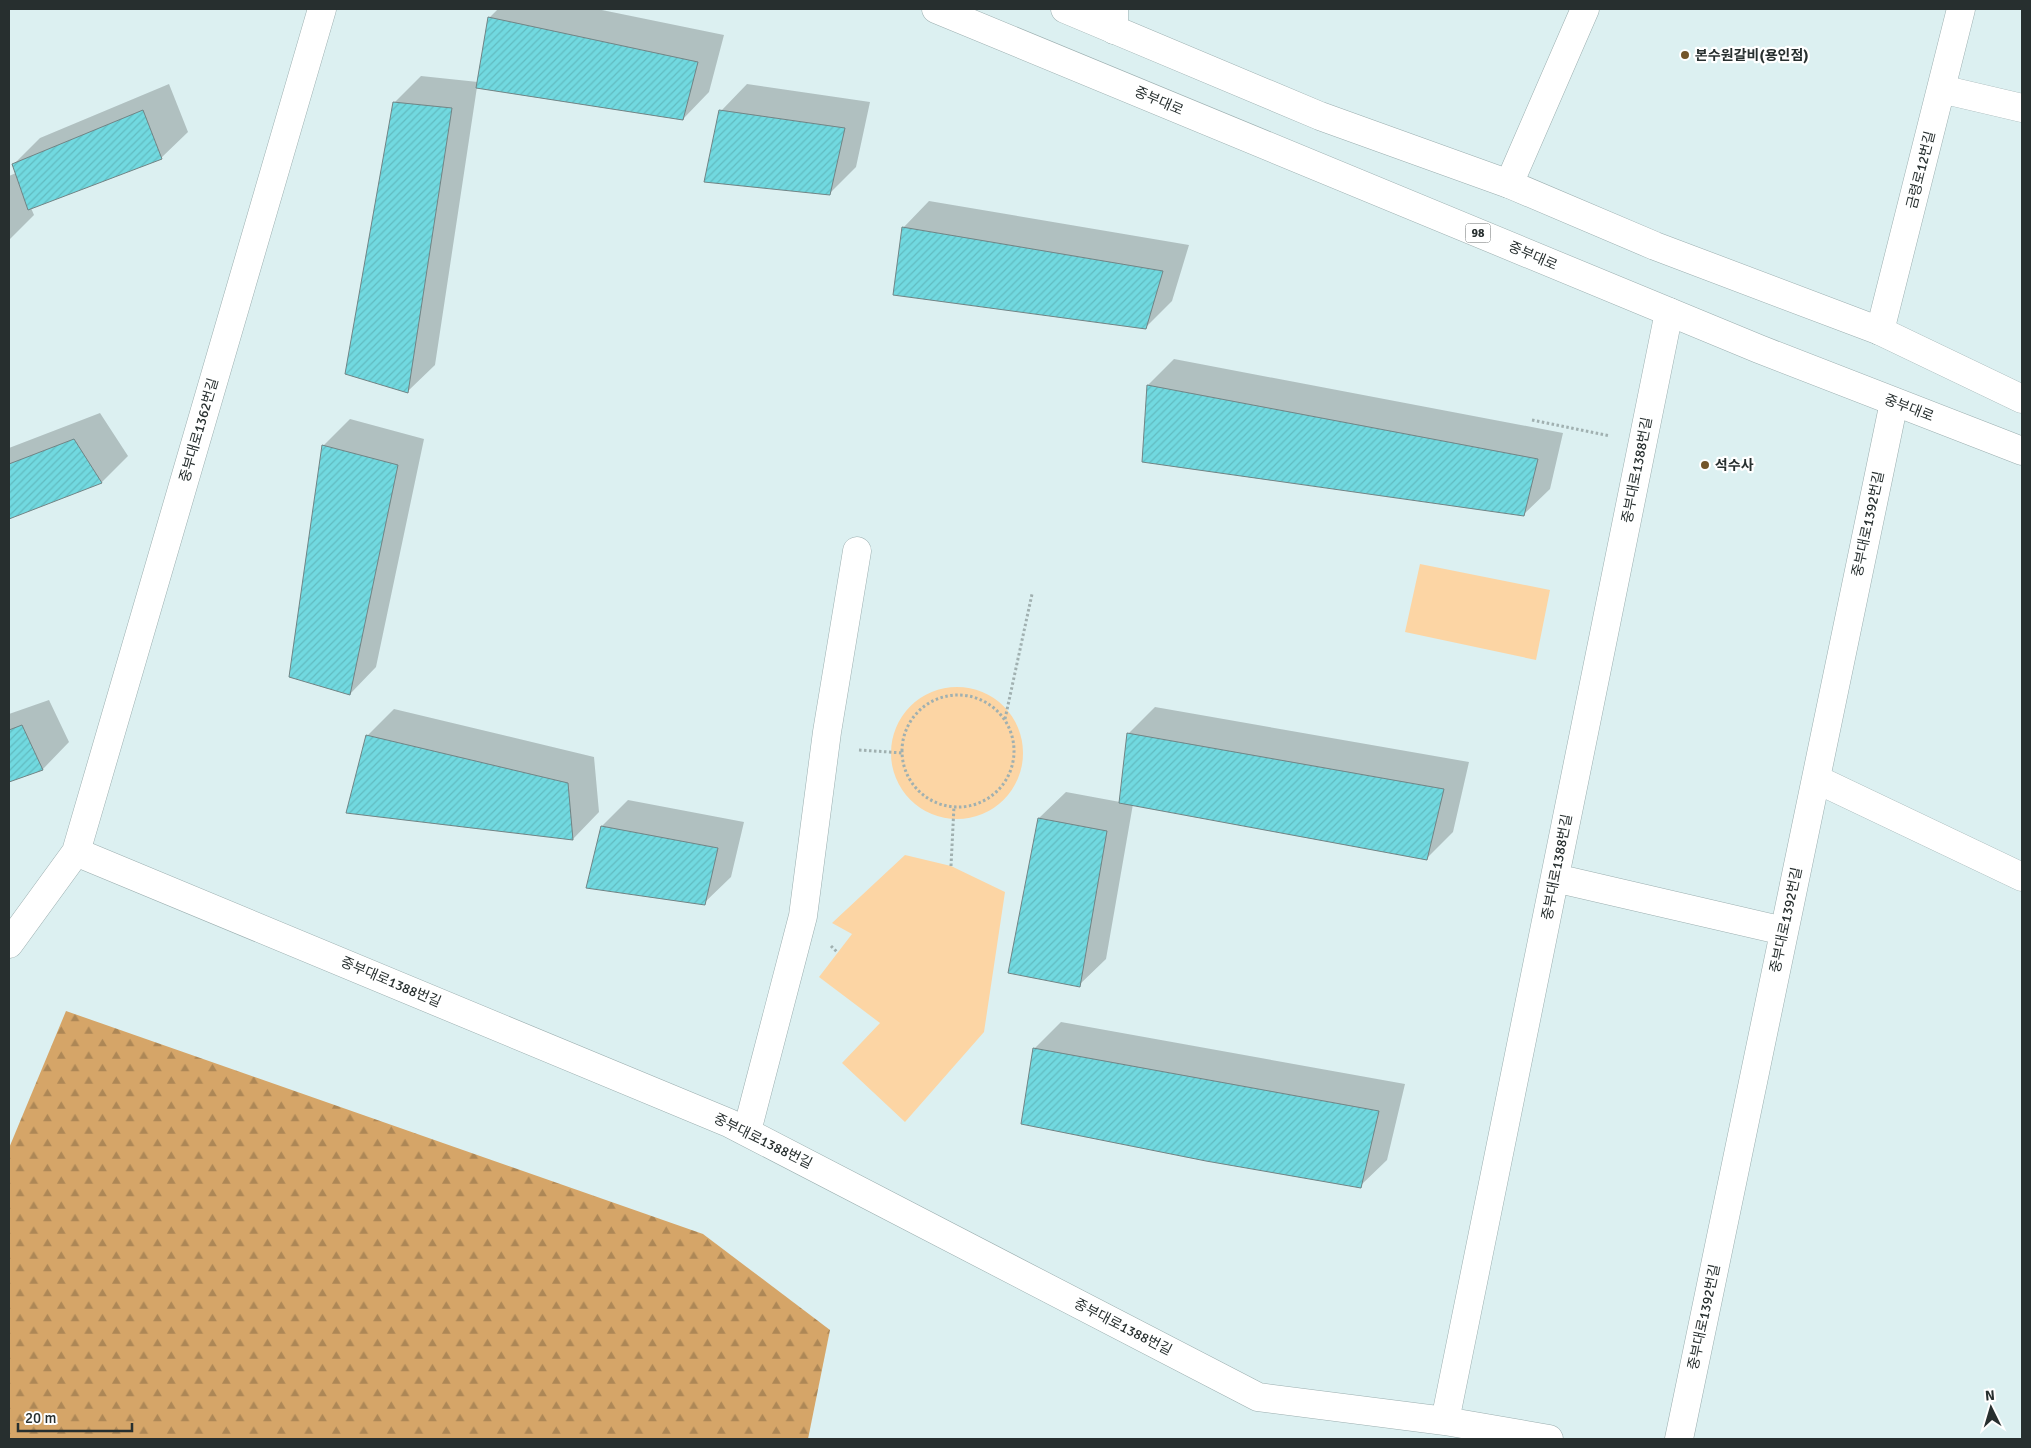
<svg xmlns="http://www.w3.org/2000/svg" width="2031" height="1448" viewBox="0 0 2031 1448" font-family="Signika,'Noto Sans KR',sans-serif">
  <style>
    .forest { fill: url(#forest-firs) }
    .park { fill: #fcd5a4 }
    .shadow { fill: #0003 }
    .building { fill: url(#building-hatch); stroke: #718485 }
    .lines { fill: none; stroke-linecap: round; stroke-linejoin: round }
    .minor-casing { stroke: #9baeaf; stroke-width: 29 }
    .major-casing { stroke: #9baeaf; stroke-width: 29 }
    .path { stroke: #a0b0b0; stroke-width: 3; stroke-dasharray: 2.5 2.5; stroke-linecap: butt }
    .minor { stroke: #fff; stroke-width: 28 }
    .major { stroke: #fff; stroke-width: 28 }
    .poi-dot { fill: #735429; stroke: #fff; stroke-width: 2 }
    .labels { text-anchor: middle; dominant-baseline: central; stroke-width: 4.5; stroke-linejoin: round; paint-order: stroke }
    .shield { fill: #fff; stroke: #686d6d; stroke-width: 1 }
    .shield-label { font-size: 12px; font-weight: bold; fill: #272f2f }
    .poi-label { font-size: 14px; font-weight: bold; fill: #272f2f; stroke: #fff; text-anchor: start }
    .street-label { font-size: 14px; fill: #272f2f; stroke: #fff }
  </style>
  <defs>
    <pattern id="forest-firs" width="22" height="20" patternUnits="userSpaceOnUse" patternTransform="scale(1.25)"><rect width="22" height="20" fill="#d5a568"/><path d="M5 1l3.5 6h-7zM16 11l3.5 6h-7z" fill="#ad8756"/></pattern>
    <pattern id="building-hatch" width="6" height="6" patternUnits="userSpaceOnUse" patternTransform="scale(1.25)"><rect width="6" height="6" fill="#71d9e0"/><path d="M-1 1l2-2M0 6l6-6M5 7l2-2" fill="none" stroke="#62bbc0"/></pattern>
  </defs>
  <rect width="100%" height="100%" fill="#dcf0f1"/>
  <path class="forest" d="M 66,1011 L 703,1234 L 830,1330 L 808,1439 L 9,1439 L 9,1148 Z"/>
  <path class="park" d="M 1420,564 L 1550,590 L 1536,660 L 1405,632 Z
    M891 753a66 66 0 1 1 132 0a66 66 0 1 1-132 0Z
    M 905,855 L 951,866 L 1005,892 L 984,1032 L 905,1122 L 842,1063 L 880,1023 L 819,977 L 852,934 L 832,923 Z"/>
  <path class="shadow" d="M 498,9 L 597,9 L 724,35 L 709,92 L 683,119 L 477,87 L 435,365 L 408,391 L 394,103 L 421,76 L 478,82 L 489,18 Z
    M 169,84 L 188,132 L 161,158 L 31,208 L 34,215 L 9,240 L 9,176 L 16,173 L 13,165 L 40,138 Z
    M 747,84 L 870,102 L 856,167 L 830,193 L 721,111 Z
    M 929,201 L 1189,245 L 1172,301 L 1146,327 L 903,228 Z
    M 1174,359 L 1563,433 L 1550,489 L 1523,515 L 1144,461 L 1148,385 Z
    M 100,413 L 128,456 L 102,482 L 9,518 L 9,448 Z
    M 350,419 L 424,439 L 376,667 L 350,694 L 323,446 Z
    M 49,700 L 69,742 L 43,769 L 9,780 L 9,714 Z
    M 1155,707 L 1469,762 L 1453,832 L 1427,858 L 1133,804 L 1106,959 L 1079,985 L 1039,818 L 1066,792 L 1120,802 L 1129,733 Z
    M 394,709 L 594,757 L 599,812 L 573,839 L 347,812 L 367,736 Z
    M 628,800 L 744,822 L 731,877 L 704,903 L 602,826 Z
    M 1061,1022 L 1405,1084 L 1387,1160 L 1360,1186 L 1034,1049 Z"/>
  <path class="building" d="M 488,17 L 698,62 L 683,120 L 476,88 Z
    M 393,102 L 452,108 L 408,393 L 345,374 Z
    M 143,110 L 162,159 L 28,210 L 12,164 Z
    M 719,110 L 845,128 L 830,195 L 704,182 Z
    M 902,227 L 1163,271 L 1146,329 L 893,295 Z
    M 1147,385 L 1538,459 L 1524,516 L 1142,462 Z
    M 74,439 L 102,483 L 9,519 L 9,464 Z
    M 322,445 L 398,465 L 350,695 L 289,677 Z
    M 22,725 L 43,770 L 9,782 L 9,730 Z
    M 1127,733 L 1444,789 L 1427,860 L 1119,803 Z
    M 366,735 L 568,783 L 573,840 L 346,813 Z
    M 1038,818 L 1107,831 L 1080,987 L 1008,973 Z
    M 601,826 L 718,848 L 705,905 L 586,888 Z
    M 1033,1048 L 1379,1111 L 1361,1188 L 1206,1161 L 1021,1124 Z"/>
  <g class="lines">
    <g class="minor-casing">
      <path id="minor" d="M 1114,30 L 1114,9
        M 1941,89 L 2022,108
        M 1509,184 L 1585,9
        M 1880,331 L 1961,9
        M 1816,779 L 2022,877
        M 76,852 L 729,1123 L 1258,1397 L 1445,1421 L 1549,1439
        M 1555,878 L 1784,931
        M 9,944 L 76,852 L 322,9
        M 747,1131 L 803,916 L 827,732 L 857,551
        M 1445,1421 L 1669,312
        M 1679,1439 L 1894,402"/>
    </g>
    <g class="major-casing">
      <path id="major" d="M 936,9 L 1759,349 L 2022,451
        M 1065,9 L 1320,116 L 1509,184 L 1655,246 L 1880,331 L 2022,399"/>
    </g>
    <path class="path" d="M 1532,420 L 1610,436
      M902 751a56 56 0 1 1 112 0a56 56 0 1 1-112 0Z
      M 1005,719 L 1032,594
      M 859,750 L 903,753
      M 951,866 L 954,806
      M 831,946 L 838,953"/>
    <use href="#minor" class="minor"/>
    <use href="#major" class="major"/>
  </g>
  <g class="poi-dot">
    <circle cx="1685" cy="55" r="5"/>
    <circle cx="1705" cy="465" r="5"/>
  </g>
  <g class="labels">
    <rect class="shield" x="1465.5" y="223.5" width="25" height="19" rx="4"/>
    <g class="shield-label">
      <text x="1478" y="233">98</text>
    </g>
    <g class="poi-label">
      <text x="1695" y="55">본수원갈비(용인점)</text>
      <text x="1715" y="465">석수사</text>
    </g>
    <g class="street-label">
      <text transform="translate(1159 101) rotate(23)">중부대로</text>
      <text transform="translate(1921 170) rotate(-76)">금령로12번길</text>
      <text transform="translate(1533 256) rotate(23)">중부대로</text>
      <text transform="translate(1909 408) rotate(21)">중부대로</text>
      <text transform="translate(199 430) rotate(-74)">중부대로1362번길</text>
      <text transform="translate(1637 470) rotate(-79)">중부대로1388번길</text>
      <text transform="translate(1868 524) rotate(-78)">중부대로1392번길</text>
      <text transform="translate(1557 867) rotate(-79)">중부대로1388번길</text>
      <text transform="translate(1786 920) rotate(-78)">중부대로1392번길</text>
      <text transform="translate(391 982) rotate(23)">중부대로1388번길</text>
      <text transform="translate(763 1141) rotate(26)">중부대로1388번길</text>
      <text transform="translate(1704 1317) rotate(-78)">중부대로1392번길</text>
      <text transform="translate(1123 1327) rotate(27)">중부대로1388번길</text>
    </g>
  </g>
  <rect width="2031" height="1448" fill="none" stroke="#272f2f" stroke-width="20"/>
  <g transform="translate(1991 1408) rotate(355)" stroke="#ffffff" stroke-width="4" paint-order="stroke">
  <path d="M0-4L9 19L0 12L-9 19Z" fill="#272f2f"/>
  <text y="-8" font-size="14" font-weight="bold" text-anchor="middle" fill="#272f2f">N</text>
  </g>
  <path d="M18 1423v8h114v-8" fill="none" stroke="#272f2f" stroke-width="2.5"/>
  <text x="25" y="1423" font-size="15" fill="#272f2f" stroke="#ffffff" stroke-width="4" paint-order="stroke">20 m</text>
</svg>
